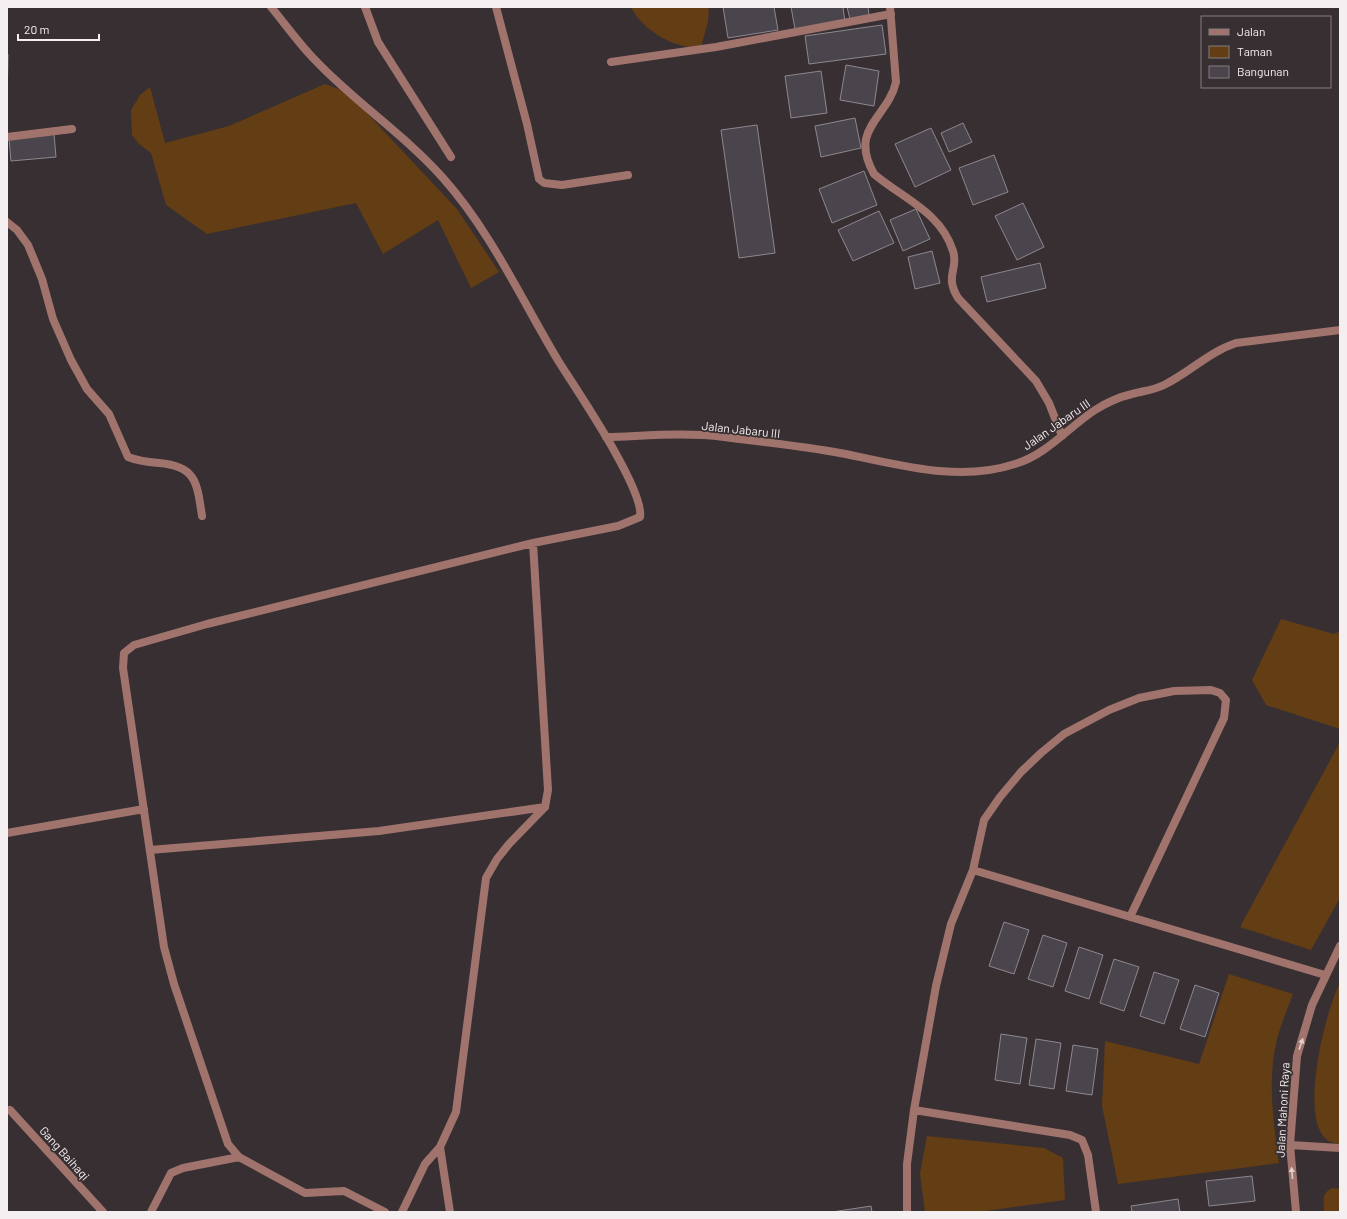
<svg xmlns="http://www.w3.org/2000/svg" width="1347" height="1219" viewBox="0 0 1347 1219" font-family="Barlow,sans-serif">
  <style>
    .green { fill: #633d14 }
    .building { fill: #4a454c; stroke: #8d878e }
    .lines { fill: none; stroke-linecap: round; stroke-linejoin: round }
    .lane { stroke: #a0746d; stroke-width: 8 }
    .street { stroke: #a0746d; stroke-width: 8 }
    .oneway { fill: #dfd0cf }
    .labels { text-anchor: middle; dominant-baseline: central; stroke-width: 3.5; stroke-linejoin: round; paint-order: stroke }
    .street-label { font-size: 12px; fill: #f4eff0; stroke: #382f32 }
  </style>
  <rect width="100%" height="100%" fill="#382f32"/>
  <path class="green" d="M 631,7 L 709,7 L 708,22 L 701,47 C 675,50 642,30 631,7 Z
    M 325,84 L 347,92 L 457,209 L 499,272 L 471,288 L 438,220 L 383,254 L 356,203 L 207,234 L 166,205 L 151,153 L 139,144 L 132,135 L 131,110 L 140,95 L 150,87 L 165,143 L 229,126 Z
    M 1281,619 L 1334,634 L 1340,631 L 1340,729 L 1266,705 L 1252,680 Z
    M 1340,742 L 1340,898 L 1311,950 L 1240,927 Z
    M 1229,974 L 1293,994 C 1289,1005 1284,1017 1280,1029 C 1266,1072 1273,1119 1279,1163 L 1118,1184 L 1102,1106 L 1105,1041 L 1199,1064 Z
    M 1340,983 L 1340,1144 L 1339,1144 C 1334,1143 1329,1142 1325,1138 C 1300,1113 1325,1012 1340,983 Z
    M 927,1136 L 1044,1148 L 1063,1158 L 1065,1200 L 978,1212 L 925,1212 L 920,1173 Z
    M 1332,1188 L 1340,1189 L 1340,1212 L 1324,1212 C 1324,1201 1321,1193 1332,1188 Z"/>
  <path class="building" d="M 723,7 L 774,7 L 778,30 L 728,38 Z
    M 791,7 L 843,7 L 845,22 L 795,29 Z
    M 847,7 L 868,7 L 869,15 L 850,19 Z
    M 882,25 L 886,54 L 809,64 L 805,36 Z
    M 7,54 L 8,54 L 7,106 Z
    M 846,65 L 879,71 L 874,106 L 840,100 Z
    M 821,71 L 827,113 L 791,118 L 785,76 Z
    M 855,118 L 861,148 L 821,157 L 815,126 Z
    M 963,123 L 972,142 L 949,152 L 941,133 Z
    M 757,125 L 775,253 L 739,258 L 721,130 Z
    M 931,128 L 951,170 L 915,187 L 895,144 Z
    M 54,134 L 56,157 L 11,161 L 9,138 Z
    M 994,155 L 1008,192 L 973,205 L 959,168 Z
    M 864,171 L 877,205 L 832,223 L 819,189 Z
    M 1023,203 L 1044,247 L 1017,260 L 995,216 Z
    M 916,209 L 930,239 L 903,251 L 890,220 Z
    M 879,211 L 894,243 L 853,261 L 838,230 Z
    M 932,251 L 940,283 L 915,289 L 908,257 Z
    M 1040,263 L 1046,288 L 987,302 L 981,277 Z
    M 1004,922 L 1029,930 L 1014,974 L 989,966 Z
    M 1043,935 L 1067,943 L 1053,987 L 1028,979 Z
    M 1079,947 L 1103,955 L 1089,999 L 1065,991 Z
    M 1114,959 L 1139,967 L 1124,1011 L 1100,1003 Z
    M 1154,972 L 1179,980 L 1164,1024 L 1140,1016 Z
    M 1195,985 L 1219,993 L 1205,1037 L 1180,1029 Z
    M 1001,1034 L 1027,1038 L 1020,1084 L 995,1080 Z
    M 1036,1039 L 1061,1043 L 1054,1089 L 1029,1085 Z
    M 1073,1045 L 1098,1049 L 1092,1095 L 1066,1091 Z
    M 1252,1176 L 1255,1201 L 1209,1206 L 1206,1181 Z
    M 1178,1199 L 1180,1212 L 1132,1212 L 1131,1206 Z
    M 871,1206 L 872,1212 L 832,1212 Z"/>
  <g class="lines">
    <path class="lane" d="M 10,1110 L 103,1212"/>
    <path class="street" d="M 271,7 C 286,25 300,45 316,61 C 356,103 405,135 443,178 C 492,233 522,301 559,362 C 576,389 645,490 640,517 L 618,526 L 533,543 L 207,624 L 134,645 L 124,653 L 123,668 L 164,947 L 174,984 L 228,1144 L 239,1157 L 305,1193 L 344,1191 L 385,1212
      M 365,7 L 378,42 L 451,157
      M 496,7 L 527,124 L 539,179 L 544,183 L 562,185 L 628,175
      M 890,7 L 896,82 C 888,118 848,128 874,174 C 902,198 941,212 953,251 C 959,269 944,275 958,298 L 1036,381 L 1049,403 L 1062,436
      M 611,62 L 716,47 L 891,14
      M 7,137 L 72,129
      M 7,222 L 17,230 L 28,245 L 42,279 L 53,319 L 71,360 L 87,389 L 109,414 L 128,457 C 138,461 148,462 159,463 C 197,466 197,484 202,516
      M 606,437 C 645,436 685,432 724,437 C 762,442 802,446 840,453 C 898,464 957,483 1015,464 C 1046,455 1069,427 1095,410 C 1106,403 1119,397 1132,394 C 1143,391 1154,390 1164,385 C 1190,372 1209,352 1236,343 L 1340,330
      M 7,833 L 144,809
      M 150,850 L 379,831 L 545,807
      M 973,870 L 1325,975
      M 914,1110 L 1070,1135 L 1082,1140 L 1088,1155 L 1096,1212
      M 1290,1145 L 1340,1148
      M 440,1147 L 450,1212
      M 151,1212 L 171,1173 L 183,1168 L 239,1157
      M 402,1212 L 425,1164 L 440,1147 L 456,1112 L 486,878 L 497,859 L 509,844 L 545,807 L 548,790 L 533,543
      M 907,1212 L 907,1164 L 914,1110 L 936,986 L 951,924 L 973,870 L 984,820 L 1000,797 L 1021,772 L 1041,753 L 1064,734 L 1109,710 L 1139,698 L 1174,691 L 1211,690 L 1220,693 L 1226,700 L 1224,718 L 1130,917
      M 1296,1212 L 1290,1145 L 1297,1056 L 1312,1005 L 1340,946"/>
  </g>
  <defs><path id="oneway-solid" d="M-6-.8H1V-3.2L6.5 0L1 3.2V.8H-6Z"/></defs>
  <g class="oneway">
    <use href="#oneway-solid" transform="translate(1301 1044) rotate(-71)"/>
    <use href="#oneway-solid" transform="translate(1292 1173) rotate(-95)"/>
  </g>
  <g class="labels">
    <g class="street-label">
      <text transform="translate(1056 424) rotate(-35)">Jalan Jabaru III</text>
      <text transform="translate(741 429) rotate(6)">Jalan Jabaru III</text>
      <text transform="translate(1282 1110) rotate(-87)">Jalan Mahoni Raya</text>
      <text transform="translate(65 1153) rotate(48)">Gang Baihaqi</text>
    </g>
  </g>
  <rect width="1347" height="1219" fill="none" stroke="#f4eff0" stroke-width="16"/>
  <rect x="1201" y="16" width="130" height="72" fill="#382f32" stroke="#837c7e"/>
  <rect x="1209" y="29" width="20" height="6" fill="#a0746d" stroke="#837c7e"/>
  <text x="1237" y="36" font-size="12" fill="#f4eff0">Jalan</text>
  <rect x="1209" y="46" width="20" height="12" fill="#633d14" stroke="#837c7e"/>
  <text x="1237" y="56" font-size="12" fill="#f4eff0">Taman</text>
  <rect x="1209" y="66" width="20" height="12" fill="#4a454c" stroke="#837c7e"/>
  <text x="1237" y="76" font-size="12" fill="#f4eff0">Bangunan</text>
  <path d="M18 34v6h81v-6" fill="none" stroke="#f4eff0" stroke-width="2"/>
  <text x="24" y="34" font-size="12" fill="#f4eff0" stroke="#382f32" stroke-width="3" paint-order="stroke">20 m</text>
</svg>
